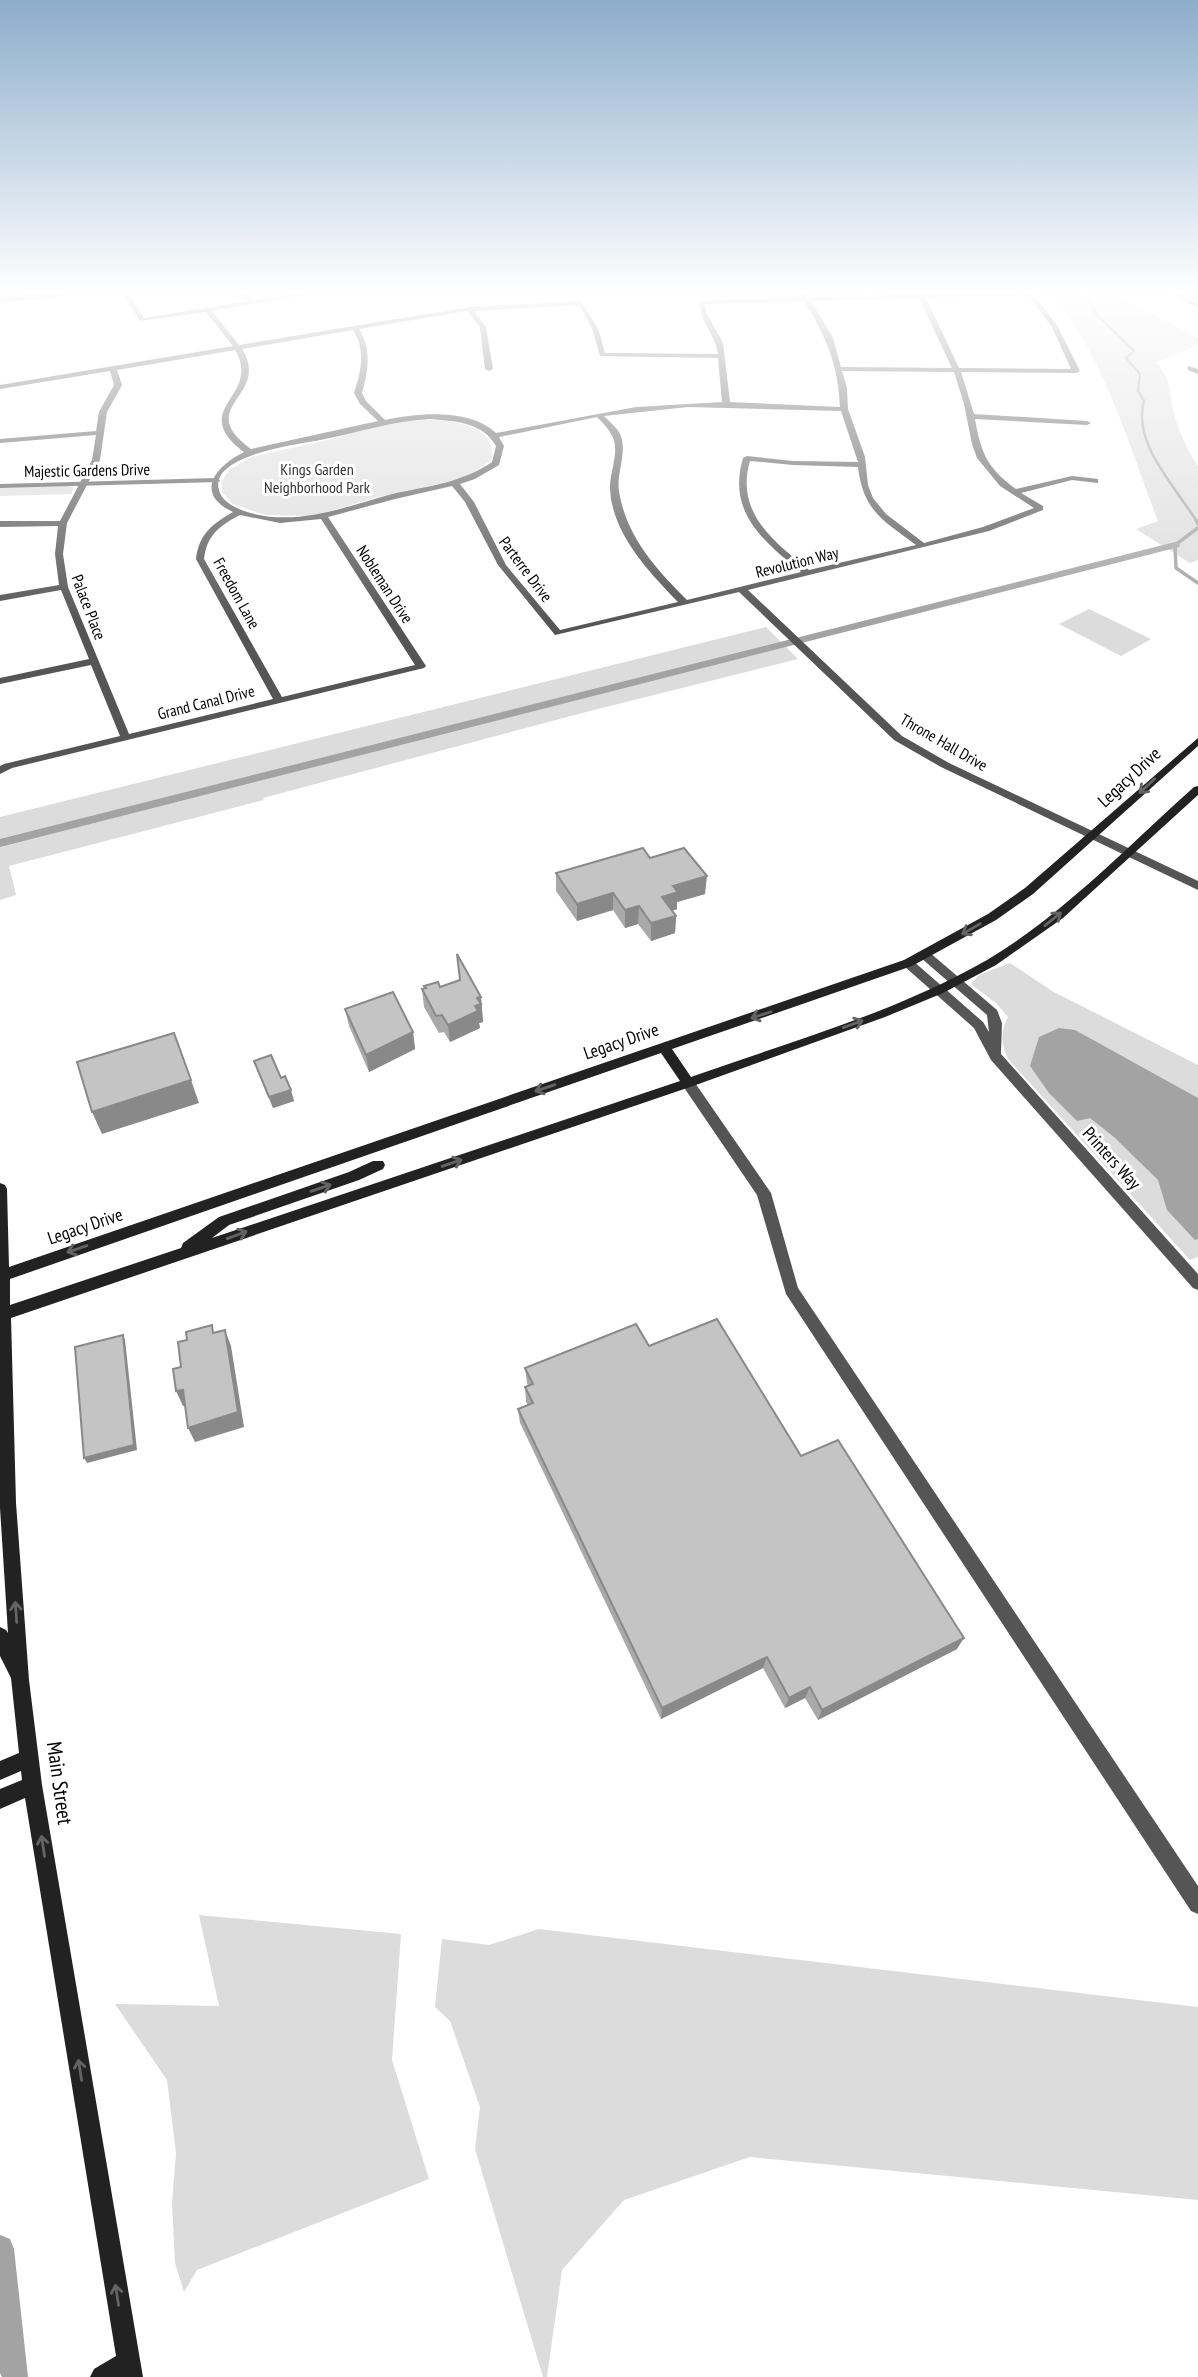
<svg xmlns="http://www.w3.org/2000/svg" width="1198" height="2377" viewBox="0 0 1198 2377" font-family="'PT Sans Narrow',sans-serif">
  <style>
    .green { fill: #dcdcdc }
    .water { fill: #a3a3a3 }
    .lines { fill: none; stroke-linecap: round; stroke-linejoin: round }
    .stream-far1 { stroke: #a3a3a3; stroke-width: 2.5 }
    .stream { stroke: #a3a3a3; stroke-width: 3.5 }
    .canal { fill: #a3a3a3; fill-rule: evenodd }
    .minor { fill: #555; fill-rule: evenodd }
    .tertiary { fill: #555; fill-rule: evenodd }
    .secondary { fill: #222; fill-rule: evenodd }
    .wall { fill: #a9a9a9 }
    .shaded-wall { fill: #898989 }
    .building { fill: #c4c4c4; stroke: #898989; stroke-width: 2 }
    .oneway { stroke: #646464 }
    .labels { text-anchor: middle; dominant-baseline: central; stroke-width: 6; stroke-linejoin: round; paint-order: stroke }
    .far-park-label { font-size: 16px; fill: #333; stroke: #fff }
    .far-street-label { font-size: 16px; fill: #000; stroke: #fff }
    .street-label { font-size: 18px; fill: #000; stroke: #fff }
    .near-street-label { font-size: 21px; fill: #000; stroke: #fff }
  </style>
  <rect width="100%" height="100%" fill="#fff"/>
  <path class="green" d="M 1048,290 L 1135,290 L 1117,295 L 1198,338 L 1198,345 L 1156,362 C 1174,385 1167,383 1173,409 C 1177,428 1187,450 1198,466 L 1198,560 L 1190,563 L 1136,529 L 1158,521 C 1128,443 1104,354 1048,290 Z
    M 419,419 C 445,420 497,422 492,459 L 465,478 L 378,497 L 313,516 L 265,515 L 233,504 L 222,492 L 221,482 L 229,470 L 251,457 L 332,439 L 377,425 Z
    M 67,486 L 73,487 L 72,494 L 0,496 L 0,488 Z
    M 1089,609 L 1151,639 L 1121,656 L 1059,624 Z
    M 766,627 L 798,659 L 586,712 L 263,798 L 264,800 L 9,866 L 16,895 L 0,900 L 0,817 Z
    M 1010,963 L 1052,991 L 1198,1065 L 1198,1257 L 1190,1260 L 1008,1059 C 1001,1044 1000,1032 1008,1017 L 996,1003 L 971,984 L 979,975 Z
    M 199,1915 L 401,1934 L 392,2060 L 429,2179 L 197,2270 L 184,2292 L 175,2263 L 172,2203 L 176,2153 L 167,2080 L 115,2004 L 219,2006 Z
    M 539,1929 L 1198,2007 L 1198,2200 L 750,2157 L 624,2200 L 562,2270 L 547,2377 L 543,2377 L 475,2149 L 480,2107 L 450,2021 L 435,2007 L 442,1939 L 489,1945 Z"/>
  <path class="water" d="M 1059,1028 L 1075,1030 L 1198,1098 L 1198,1239 L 1195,1240 L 1167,1210 L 1158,1180 L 1114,1137 L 1090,1118 L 1077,1121 L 1049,1093 L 1030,1066 L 1039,1037 Z"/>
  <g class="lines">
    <path class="stream-far1" d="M 1090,290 L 1087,296 L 1096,314 L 1134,351 L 1126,358 L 1140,374 L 1138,391 L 1144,401 C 1132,444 1176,487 1197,522"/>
    <path class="stream" d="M 1196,520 L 1198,524
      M 1198,528 L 1175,545 L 1176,568 L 1198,583"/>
    <path class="canal" d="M 1175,542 L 1180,545 L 1179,547 L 0,847 L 0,839 Z
      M 0,2235 L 10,2239 L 14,2249 L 28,2377 L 2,2377 L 0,2373 Z"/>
    <path class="minor" d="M 78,290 L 93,290 L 53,298 L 0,302 L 0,298 Z
      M 120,290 L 126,290 L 144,318 L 248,301 L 236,290 L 243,290 L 255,300 L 317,290 L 332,290 L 212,311 L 239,345 L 469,307 L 581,301 L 598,328 L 605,353 L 718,354 C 716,335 698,320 700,301 L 802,297 L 799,292 L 802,290 L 808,297 L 1032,292 L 1058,327 L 1080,371 L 1076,373 L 961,372 L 974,414 L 1087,421 L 1091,423 L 1087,425 L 975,419 C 981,453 987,468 1016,489 L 1072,476 L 1098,479 L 1098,483 L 1072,480 L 1021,493 L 1043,506 L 1043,510 L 989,531 L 748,590 L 902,736 L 949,763 L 1198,881 L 1198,890 L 941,767 L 894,740 L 739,592 L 555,635 L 498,565 L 465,502 L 452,486 L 395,499 L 328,517 L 426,666 L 424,668 L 12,768 L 0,774 L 0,766 L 4,764 L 120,736 L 91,665 L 0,684 L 0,678 L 89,659 L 61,590 L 0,601 L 0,595 L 59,585 L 55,554 L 58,526 L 0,527 L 0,521 L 60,521 L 92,460 L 96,435 L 0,443 L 0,439 L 96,431 L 99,412 L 114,385 L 110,371 L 0,389 L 0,385 L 233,346 L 206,312 L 140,321 ZM 1028,295 L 1052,327 L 1071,369 L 959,368 L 926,298 ZM 919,298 L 952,368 L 841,367 L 833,338 L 811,301 ZM 804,301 C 826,337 838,363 840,407 L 730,402 L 723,343 L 706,312 L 705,304 ZM 579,305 L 592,328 L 600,356 L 718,358 L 722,402 L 636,407 L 496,433 C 469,408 418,413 385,420 L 366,401 L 362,393 C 368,371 372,349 359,329 L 467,311 L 480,327 L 485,369 L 489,371 L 493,369 L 486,327 L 474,311 ZM 353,330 C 366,350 361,372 354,393 L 360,404 L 378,421 L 251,449 C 192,406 272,397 242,349 ZM 235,350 C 263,397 186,408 244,452 C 216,466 193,493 233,512 C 212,524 199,534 196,559 L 273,699 L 129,734 L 68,587 L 63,554 L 67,523 L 100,460 L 107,412 L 122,385 L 117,370 ZM 842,371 L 954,372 L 964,404 L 972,444 L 977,458 L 1000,486 L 1034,508 L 983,527 L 924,543 L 886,514 L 873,498 L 868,485 L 865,457 L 848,409 L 847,388 ZM 688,407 L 841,411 L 858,462 L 793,461 L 747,456 L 743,458 C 727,512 763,541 801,572 L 687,600 C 655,568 626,536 619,491 C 616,472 629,450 619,432 C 615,426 609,421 604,416 ZM 597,417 C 602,422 608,428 611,434 C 621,449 610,470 610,487 C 611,533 649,572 678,602 L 560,630 L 506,565 L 474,502 L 460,484 L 475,479 L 499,465 L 504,446 L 499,437 ZM 429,419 C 454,421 483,422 496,446 L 492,462 C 462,483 427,486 392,494 C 344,507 297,527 247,512 C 238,509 226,504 221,495 C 200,454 304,444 325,439 C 360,432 393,421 429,419 ZM 750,461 L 793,465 L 858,467 C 863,511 884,521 916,545 L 809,570 C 773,541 735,512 750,461 ZM 240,515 L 280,523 L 321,519 L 415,665 L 282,697 L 204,559 C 207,535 219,526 240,515 Z
      M 1164,290 L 1172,290 L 1198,303 L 1198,308 Z
      M 1188,366 L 1198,369 L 1198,374 L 1188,370 Z
      M 925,951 L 929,952 L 997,1010 L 1002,1023 L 1001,1054 L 1198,1274 L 1198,1290 L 1193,1288 L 991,1060 L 974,1028 L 904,966 L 902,963 L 904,960 L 912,960 L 983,1022 L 989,1032 L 987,1015 L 921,958 L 919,955 Z
      M 688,1078 L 693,1080 L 771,1193 L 798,1288 L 1198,1886 L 1198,1914 L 1191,1911 L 786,1294 L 757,1195 L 683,1086 L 681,1083 Z"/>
    <path class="tertiary" d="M 216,478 L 220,480 L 219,482 L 0,488 L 0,484 Z"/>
    <path class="secondary" d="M 1198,738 L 1198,746 L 1033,894 L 996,920 L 912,966 L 672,1049 L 691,1077 C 789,1042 897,1012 987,960 C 1064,914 1128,846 1194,787 L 1198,786 L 1198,795 L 1063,918 L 996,965 L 943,993 L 885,1017 L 693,1086 L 11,1318 L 16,1503 L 29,1680 L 42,1785 L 143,2377 L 90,2377 L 94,2369 L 116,2356 L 25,1798 L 0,1809 L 0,1789 L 22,1780 L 21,1771 L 0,1780 L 0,1761 L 19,1753 L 11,1678 L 0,1656 L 0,1627 L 6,1630 L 8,1633 L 0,1508 L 0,1183 L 5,1185 L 7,1189 L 9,1267 L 904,960 L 988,914 L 1025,888 ZM 661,1053 L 680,1081 L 212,1238 L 229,1225 L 359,1180 L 383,1169 L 385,1165 L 383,1161 L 373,1161 L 349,1172 L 219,1217 L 183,1243 L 181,1248 L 10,1305 L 10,1279 Z"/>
  </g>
  <path class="wall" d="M 650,858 L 705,894 L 677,902 L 677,909 L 672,911 L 676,916 L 675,933 L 651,941 L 638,924 L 625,928 L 613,910 L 577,921 L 556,891 L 556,873 Z
    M 424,986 L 481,997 L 483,1022 L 479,1023 L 480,1028 L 450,1042 L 444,1032 L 439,1033 L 424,1007 L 422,989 L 425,989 Z
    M 345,1009 L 413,1032 L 415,1049 L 369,1072 L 349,1026 Z
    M 254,1061 L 281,1078 L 294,1101 L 273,1108 L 258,1072 Z
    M 649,1346 L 801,1456 L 957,1649 L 818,1720 L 805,1698 L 785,1708 L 763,1668 L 661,1719 L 520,1423 L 518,1409 L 528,1405 L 526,1402 L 525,1387 L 528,1386 L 527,1383 L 525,1368 Z"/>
  <path class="shaded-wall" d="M 707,876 L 705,894 L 677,902 L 677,909 L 661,914 L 662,897 L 673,886 Z
    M 613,893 L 613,910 L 577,921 L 577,904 Z
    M 639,906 L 638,924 L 625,928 L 625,910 Z
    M 676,916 L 675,933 L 651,941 L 651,923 Z
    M 481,997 L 483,1022 L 479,1023 L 480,1028 L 450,1042 L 448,1025 L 475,1006 L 477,998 Z
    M 413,1032 L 415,1049 L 369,1072 L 366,1055 Z
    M 191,1080 L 199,1103 L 102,1134 L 92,1112 Z
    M 291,1090 L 294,1101 L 273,1108 L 269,1097 Z
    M 225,1330 L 231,1346 L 244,1427 L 195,1442 L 188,1428 Z
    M 123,1335 L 125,1340 L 137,1450 L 87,1463 L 84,1458 Z
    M 183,1390 L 190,1404 L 183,1406 L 176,1391 Z
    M 964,1638 L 957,1649 L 818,1720 L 822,1710 Z
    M 767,1657 L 763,1668 L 661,1719 L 662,1708 Z
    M 810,1687 L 805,1698 L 785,1708 L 789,1698 Z"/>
  <path class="building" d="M 643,848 L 650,858 L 684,848 L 707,876 L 673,886 L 678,892 L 662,897 L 676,916 L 651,923 L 639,906 L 625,910 L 613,893 L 577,904 L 556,873 Z
    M 457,954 L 481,997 L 477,998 L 481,1004 L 475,1006 L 478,1011 L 448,1025 L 442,1015 L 436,1016 L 422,989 L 426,988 L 424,986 L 438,982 L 440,987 L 460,980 Z
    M 393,992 L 413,1032 L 366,1055 L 345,1009 Z
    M 174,1033 L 191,1080 L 92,1112 L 77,1062 Z
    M 271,1055 L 281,1078 L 285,1076 L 291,1090 L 269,1097 L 254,1061 Z
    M 717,1319 L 801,1456 L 838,1440 L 964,1638 L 822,1710 L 810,1687 L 789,1698 L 767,1657 L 662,1708 L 518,1409 L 533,1403 L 525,1387 L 533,1384 L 525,1368 L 636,1324 L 649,1346 Z
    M 212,1325 L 213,1333 L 225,1330 L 238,1412 L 188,1428 L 183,1390 L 176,1391 L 173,1369 L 181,1367 L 178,1342 L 187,1340 L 186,1332 Z
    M 123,1335 L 134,1445 L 84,1458 L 75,1347 Z"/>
  <defs><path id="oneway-shaft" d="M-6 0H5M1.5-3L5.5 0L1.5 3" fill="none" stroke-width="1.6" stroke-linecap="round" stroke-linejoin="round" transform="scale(1.75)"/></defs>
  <g class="oneway">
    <use href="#oneway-shaft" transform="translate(1147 786) rotate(137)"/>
    <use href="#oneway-shaft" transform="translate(1053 919) rotate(-39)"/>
    <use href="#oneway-shaft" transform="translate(971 929) rotate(150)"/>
    <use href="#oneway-shaft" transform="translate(761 1015) rotate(162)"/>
    <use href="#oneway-shaft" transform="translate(853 1024) rotate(-20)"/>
    <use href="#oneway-shaft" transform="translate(545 1088) rotate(161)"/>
    <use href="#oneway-shaft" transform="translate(452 1163) rotate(-19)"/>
    <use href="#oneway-shaft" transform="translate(321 1188) rotate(-19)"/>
    <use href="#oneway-shaft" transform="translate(237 1235) rotate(-20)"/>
    <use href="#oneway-shaft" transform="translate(77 1249) rotate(161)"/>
    <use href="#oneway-shaft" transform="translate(16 1612) rotate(-94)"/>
    <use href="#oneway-shaft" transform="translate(43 1846) rotate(-99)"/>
    <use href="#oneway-shaft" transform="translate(80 2070) rotate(-99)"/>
    <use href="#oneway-shaft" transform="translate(117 2295) rotate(-99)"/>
  </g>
  <linearGradient id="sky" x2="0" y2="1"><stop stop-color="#8cadcc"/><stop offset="0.47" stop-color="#fff"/><stop offset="1" stop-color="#fff" stop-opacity="0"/></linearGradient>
  <rect width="1198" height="623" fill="url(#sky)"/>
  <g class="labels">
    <g class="far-park-label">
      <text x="317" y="469">Kings Garden<tspan x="317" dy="18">Neighborhood Park</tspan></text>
    </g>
    <g class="far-street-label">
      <text transform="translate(87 470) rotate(-1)">Majestic Gardens Drive</text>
      <text transform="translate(797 562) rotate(-14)">Revolution Way</text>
      <text transform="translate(526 569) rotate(53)">Parterre Drive</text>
      <text transform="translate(385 584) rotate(57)">Nobleman Drive</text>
      <text transform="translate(237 593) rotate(61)">Freedom Lane</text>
      <text transform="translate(89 607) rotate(69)">Palace Place</text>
      <text transform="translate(206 702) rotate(-14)">Grand Canal Drive</text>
      <text transform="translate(944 742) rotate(30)">Throne Hall Drive</text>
    </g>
    <g class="street-label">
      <text transform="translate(1129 777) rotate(-43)">Legacy Drive</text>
      <text transform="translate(621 1041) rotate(-19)">Legacy Drive</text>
      <text transform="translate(1112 1158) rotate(48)">Printers Way</text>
      <text transform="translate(85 1226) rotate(-19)">Legacy Drive</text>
    </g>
    <g class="near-street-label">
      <text transform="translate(60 1783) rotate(82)">Main Street</text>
    </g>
  </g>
</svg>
